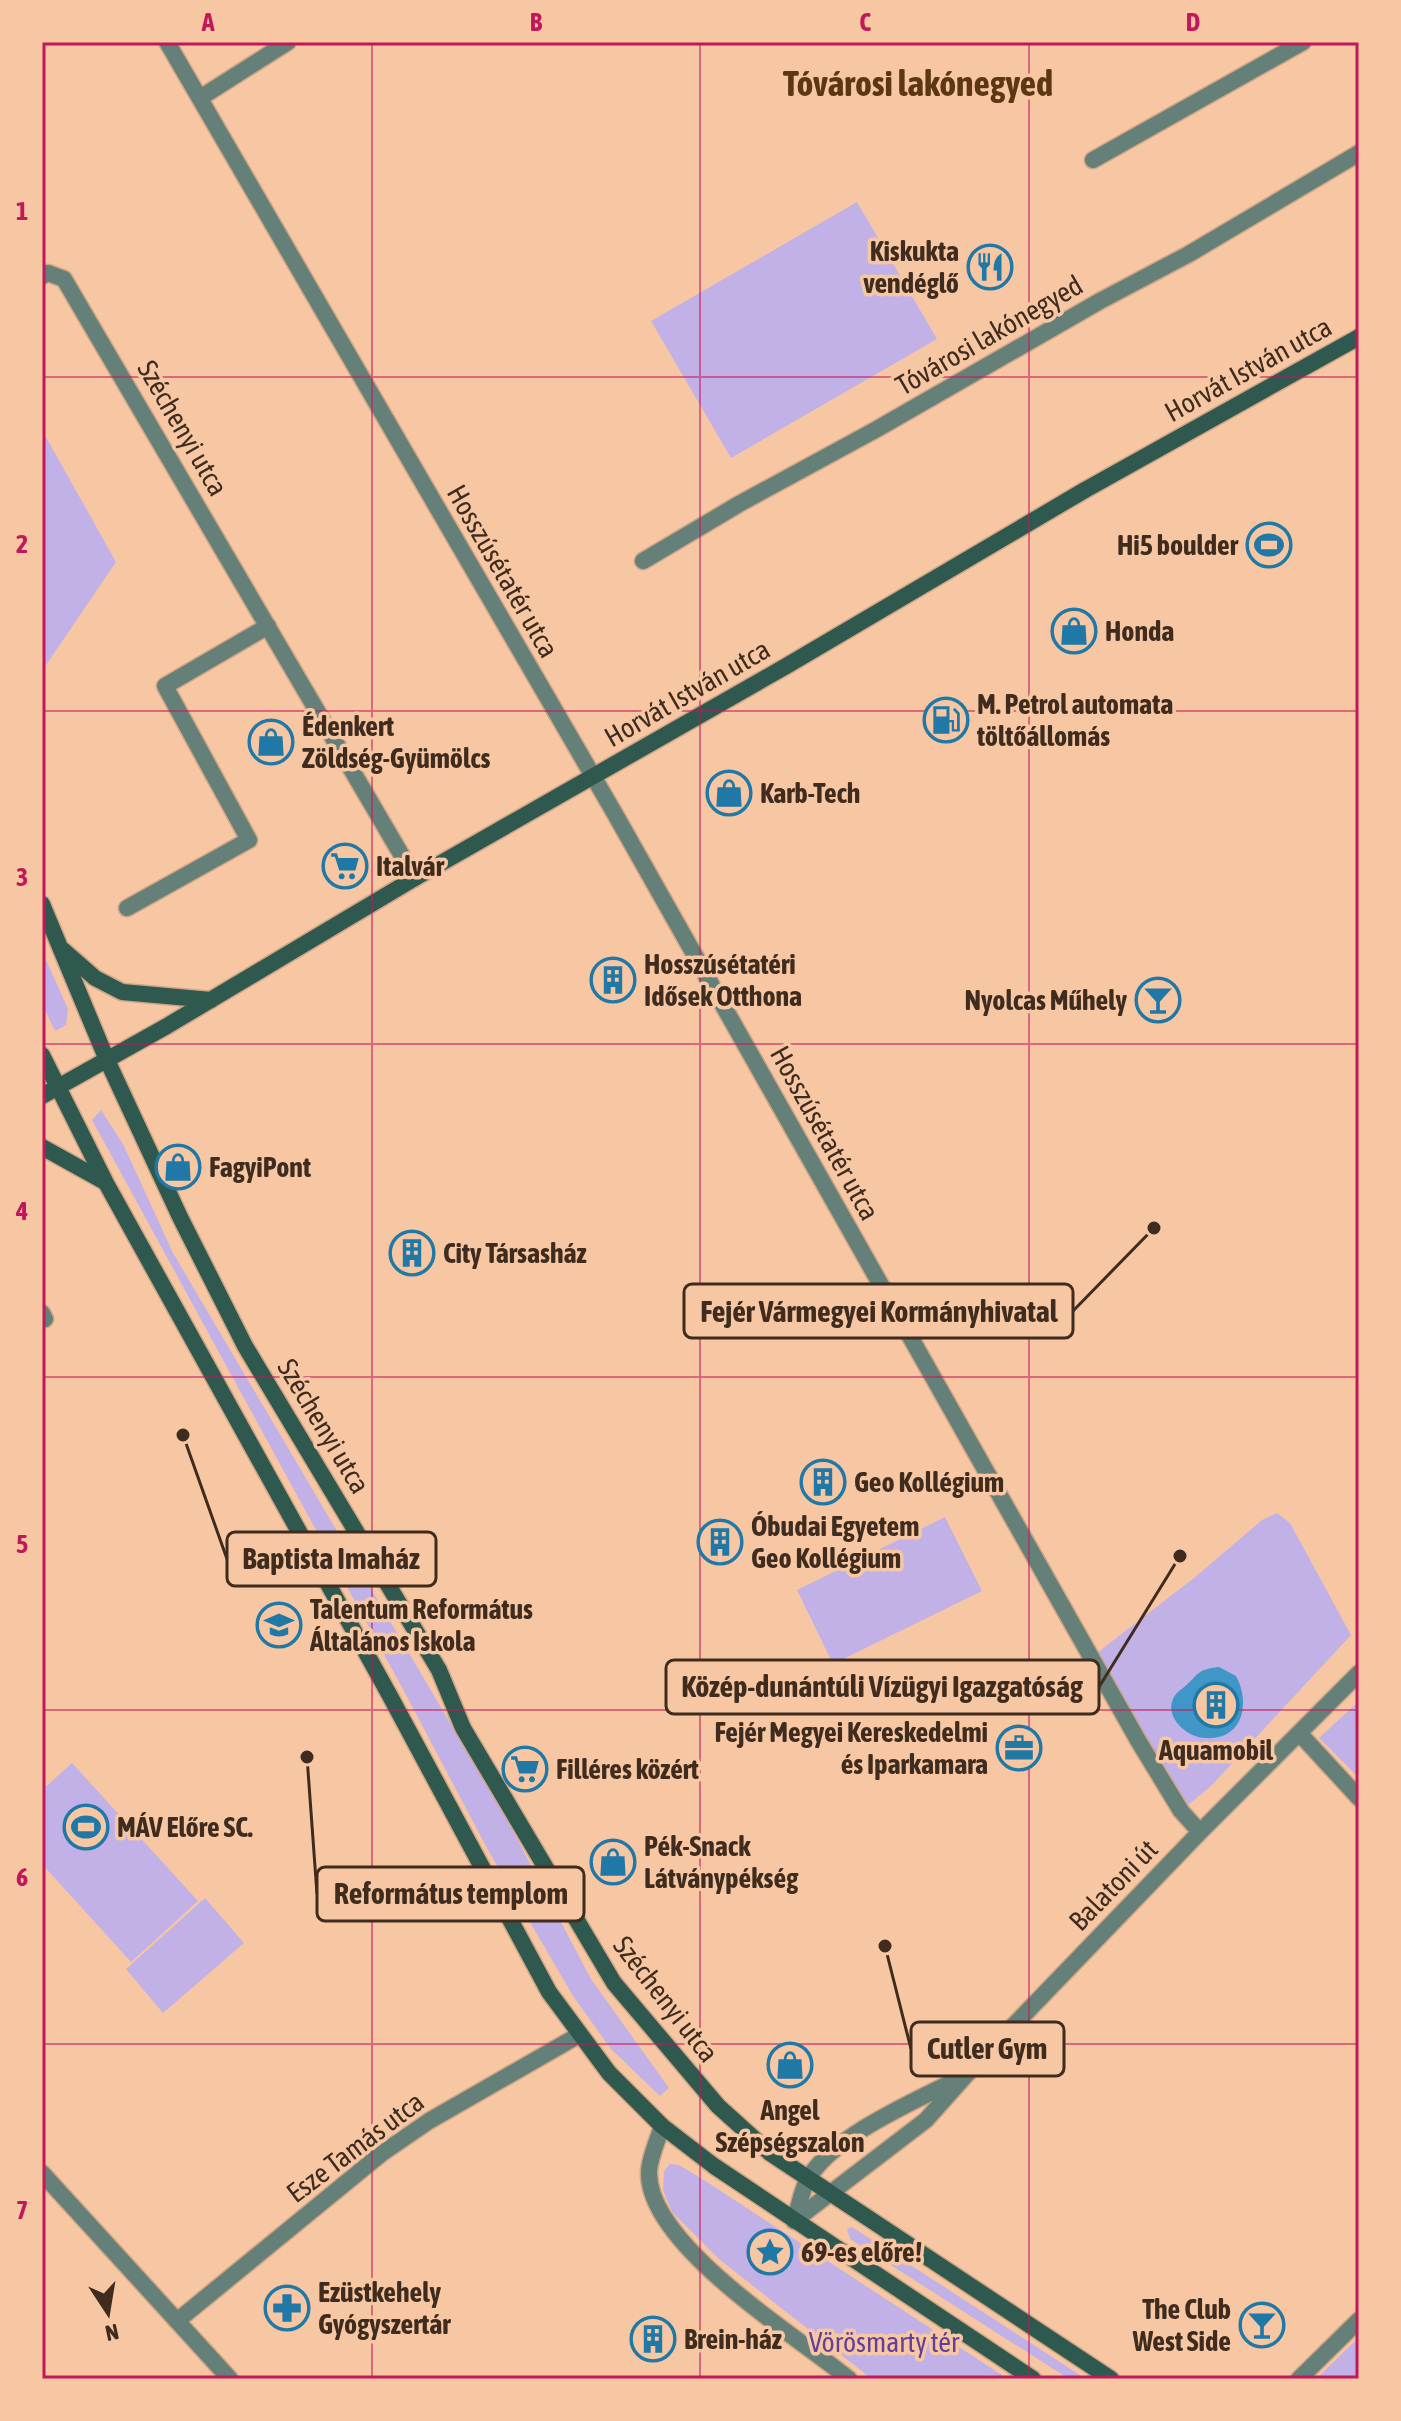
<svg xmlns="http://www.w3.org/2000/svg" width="1401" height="2421" viewBox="0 0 1401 2421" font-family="'Asap Condensed',sans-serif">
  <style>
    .green { fill: #c1b1e7 }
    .water { fill: #4196c8 }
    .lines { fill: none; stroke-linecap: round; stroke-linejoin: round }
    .minor-casing { stroke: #cfa586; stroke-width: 19 }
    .tertiary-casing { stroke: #cfa586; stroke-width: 19 }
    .secondary-casing { stroke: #cfa586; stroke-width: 19 }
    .minor { stroke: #658079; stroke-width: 16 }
    .tertiary { stroke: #658079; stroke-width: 16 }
    .secondary { stroke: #2f584f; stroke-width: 16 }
    .grid { fill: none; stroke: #c2185b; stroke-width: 2; stroke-opacity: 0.55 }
    .labels { text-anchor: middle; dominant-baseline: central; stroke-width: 7; stroke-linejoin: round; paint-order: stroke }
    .poi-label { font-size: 28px; font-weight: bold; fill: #3f2c1e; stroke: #f7c7a3; text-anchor: start }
    .street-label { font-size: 28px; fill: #3f2c1e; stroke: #f7c7a3 }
    .park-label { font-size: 28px; fill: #614099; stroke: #f7c7a3 }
    .district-label { font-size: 36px; font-weight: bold; fill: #5d3614; stroke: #f7c7a3 }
    .leader { fill: none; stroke: #3f2c1e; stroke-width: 3 }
    .callout-dot { fill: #3f2c1e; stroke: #f7c7a3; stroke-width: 3 }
    .callout { fill: #f7c7a3; stroke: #3f2c1e; stroke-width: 3 }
    .callout-label { font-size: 30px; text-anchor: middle; font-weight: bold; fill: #3f2c1e }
    .neatline { fill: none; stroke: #c2185b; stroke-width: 3 }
    .grid-label { font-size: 26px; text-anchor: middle; font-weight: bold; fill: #c2185b }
  </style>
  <rect width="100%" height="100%" fill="#f7c7a3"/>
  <path class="green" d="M 857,202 L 937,339 L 731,458 L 651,321 Z
    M 42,430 L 116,562 L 42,671 Z
    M 42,951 L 68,1009 L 66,1025 L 55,1031 L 42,1004 Z
    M 101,1110 L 123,1144 L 173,1253 L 505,1816 L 591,1979 L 669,2088 L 660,2096 L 611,2049 L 573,1996 L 488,1850 L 404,1691 L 92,1120 Z
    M 1277,1513 L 1290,1523 L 1351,1635 L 1211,1786 L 1181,1811 L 1093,1656 L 1194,1578 L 1262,1520 Z
    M 945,1517 L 982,1591 L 833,1664 L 797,1590 Z
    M 1359,1701 L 1359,1778 L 1319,1738 Z
    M 72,1763 L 198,1901 L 131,1962 L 42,1864 L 42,1790 Z
    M 205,1898 L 244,1943 L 163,2013 L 126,1969 Z
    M 670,2164 L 679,2165 L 707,2182 L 1008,2379 L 872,2379 L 720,2260 L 672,2212 L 663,2190 L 664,2171 Z
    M 852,2227 L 1086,2379 L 1069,2379 L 850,2239 L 847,2229 Z
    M 1358,2338 L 1359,2379 L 1316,2379 L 1317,2378 Z"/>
  <path class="water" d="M 1219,1667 L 1236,1676 C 1251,1703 1243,1741 1205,1738 C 1181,1737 1156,1706 1183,1688 C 1198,1676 1196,1669 1219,1667 Z"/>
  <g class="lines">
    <g class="minor-casing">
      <path id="minor" d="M 167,42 L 615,814 L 1139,1742 L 1181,1811 L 1200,1832
        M 200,98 L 288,42
        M 1093,160 L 1303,42
        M 42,276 L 48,273 L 64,279 L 415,878
        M 643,561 L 739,504 L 877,429 L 1100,301 L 1189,254 L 1359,153
        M 127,908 L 249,840 L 165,686 L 268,626
        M 42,1313 L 45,1319
        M 1300,1734 L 1359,1798
        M 662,2126 C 658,2140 649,2158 649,2173 C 648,2245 797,2336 849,2379
        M 794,2221 L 926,2120 L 967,2074 L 1200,1832 L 1359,1673
        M 794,2221 C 799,2208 801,2191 808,2179 C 834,2135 913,2102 958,2079
        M 177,2321 L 381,2154 L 429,2121 L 579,2035
        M 1299,2379 L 1359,2320"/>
    </g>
    <g class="tertiary-casing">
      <path id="tertiary" d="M 42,2173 L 230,2379"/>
    </g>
    <g class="secondary-casing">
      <path id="secondary" d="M 42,904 L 107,1060 L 180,1217 L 245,1346 L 439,1670 L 463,1728 L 614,1983 L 718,2106 L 770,2153 L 1111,2379
        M 63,950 L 95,978 L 122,992 L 211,1000
        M 42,1055 L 106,1183 L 390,1696 L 549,1992 L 609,2073 L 662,2126 L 714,2166 L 1033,2379
        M 42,1096 L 167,1026 L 415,878 L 788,665 L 1085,490 L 1359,337
        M 42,1147 L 105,1182"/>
    </g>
    <use href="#minor" class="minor"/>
    <use href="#tertiary" class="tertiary"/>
    <use href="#secondary" class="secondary"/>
  </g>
  <path class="grid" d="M 372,42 L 372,2379M 700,42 L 700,2379M 1029,42 L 1029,2379M 42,377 L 1359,377M 42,711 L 1359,711M 42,1044 L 1359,1044M 42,1377 L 1359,1377M 42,1710 L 1359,1710M 42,2044 L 1359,2044"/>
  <defs>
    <g id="restaurant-ring" transform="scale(2.3)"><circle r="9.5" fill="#f7c7a3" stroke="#2078a7" stroke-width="1.5"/><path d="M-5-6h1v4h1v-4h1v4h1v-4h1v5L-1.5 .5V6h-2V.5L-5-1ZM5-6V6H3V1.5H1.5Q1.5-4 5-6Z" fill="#2078a7"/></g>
    <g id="stadium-ring" transform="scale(2.3)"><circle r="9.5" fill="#f7c7a3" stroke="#2078a7" stroke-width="1.5"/><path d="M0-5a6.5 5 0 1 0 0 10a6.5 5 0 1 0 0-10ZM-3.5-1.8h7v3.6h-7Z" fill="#2078a7"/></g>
    <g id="shop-ring" transform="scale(2.3)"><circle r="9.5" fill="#f7c7a3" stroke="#2078a7" stroke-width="1.5"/><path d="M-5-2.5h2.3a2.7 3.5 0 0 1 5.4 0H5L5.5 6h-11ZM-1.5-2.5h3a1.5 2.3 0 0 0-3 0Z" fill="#2078a7"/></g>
    <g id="fuel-ring" transform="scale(2.3)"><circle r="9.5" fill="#f7c7a3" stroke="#2078a7" stroke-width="1.5"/><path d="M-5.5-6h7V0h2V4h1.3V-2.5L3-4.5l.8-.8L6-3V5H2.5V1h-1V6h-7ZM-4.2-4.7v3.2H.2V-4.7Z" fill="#2078a7"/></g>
    <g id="supermarket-ring" transform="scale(2.3)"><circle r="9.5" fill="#f7c7a3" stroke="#2078a7" stroke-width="1.5"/><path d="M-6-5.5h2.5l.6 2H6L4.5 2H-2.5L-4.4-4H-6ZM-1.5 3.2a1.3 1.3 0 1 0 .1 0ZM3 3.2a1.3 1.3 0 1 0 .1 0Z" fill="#2078a7"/></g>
    <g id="building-ring" transform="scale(2.3)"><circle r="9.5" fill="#f7c7a3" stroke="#2078a7" stroke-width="1.5"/><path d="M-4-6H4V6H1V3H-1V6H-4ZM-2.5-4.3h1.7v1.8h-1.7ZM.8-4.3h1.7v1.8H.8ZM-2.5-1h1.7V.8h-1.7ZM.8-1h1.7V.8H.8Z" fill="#2078a7"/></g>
    <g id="bar-ring" transform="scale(2.3)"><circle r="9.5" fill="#f7c7a3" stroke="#2078a7" stroke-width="1.5"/><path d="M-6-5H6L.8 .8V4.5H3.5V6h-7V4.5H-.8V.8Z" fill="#2078a7"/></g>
    <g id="school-ring" transform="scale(2.3)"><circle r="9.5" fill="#f7c7a3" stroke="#2078a7" stroke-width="1.5"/><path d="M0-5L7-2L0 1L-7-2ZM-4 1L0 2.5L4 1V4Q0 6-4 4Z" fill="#2078a7"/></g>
    <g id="office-ring" transform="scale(2.3)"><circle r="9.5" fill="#f7c7a3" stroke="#2078a7" stroke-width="1.5"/><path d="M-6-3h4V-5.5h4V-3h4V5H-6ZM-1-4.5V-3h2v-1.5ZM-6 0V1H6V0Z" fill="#2078a7"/></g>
    <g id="sight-ring" transform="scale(2.3)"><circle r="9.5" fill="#f7c7a3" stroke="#2078a7" stroke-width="1.5"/><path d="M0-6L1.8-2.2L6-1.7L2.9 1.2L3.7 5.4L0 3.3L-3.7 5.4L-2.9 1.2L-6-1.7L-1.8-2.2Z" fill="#2078a7"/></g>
    <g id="pharmacy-ring" transform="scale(2.3)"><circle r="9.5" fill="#f7c7a3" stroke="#2078a7" stroke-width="1.5"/><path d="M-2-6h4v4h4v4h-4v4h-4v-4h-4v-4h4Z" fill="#2078a7"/></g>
  </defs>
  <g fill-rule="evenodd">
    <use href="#restaurant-ring" x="990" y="267"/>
    <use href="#stadium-ring" x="1269" y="545"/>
    <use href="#shop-ring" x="1074" y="631"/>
    <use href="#fuel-ring" x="946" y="720"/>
    <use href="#shop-ring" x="271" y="742"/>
    <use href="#shop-ring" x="729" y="793"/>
    <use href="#supermarket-ring" x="345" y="866"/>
    <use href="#building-ring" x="613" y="980"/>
    <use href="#bar-ring" x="1158" y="1000"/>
    <use href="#shop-ring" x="178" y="1167"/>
    <use href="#building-ring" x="412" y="1253"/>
    <use href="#building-ring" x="823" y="1482"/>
    <use href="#building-ring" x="720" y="1542"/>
    <use href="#school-ring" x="279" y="1625"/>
    <use href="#building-ring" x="1216" y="1705"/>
    <use href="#office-ring" x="1019" y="1748"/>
    <use href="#supermarket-ring" x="525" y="1769"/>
    <use href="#stadium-ring" x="86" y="1827"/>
    <use href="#shop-ring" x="613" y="1862"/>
    <use href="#shop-ring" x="790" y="2065"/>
    <use href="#sight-ring" x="770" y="2252"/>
    <use href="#pharmacy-ring" x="287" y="2308"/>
    <use href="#bar-ring" x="1262" y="2325"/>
    <use href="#building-ring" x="653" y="2339"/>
  </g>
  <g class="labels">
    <g class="poi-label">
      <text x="959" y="251" text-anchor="end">Kiskukta<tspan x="959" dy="32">vendéglő</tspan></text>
      <text x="1238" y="545" text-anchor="end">Hi5 boulder</text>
      <text x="1105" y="631">Honda</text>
      <text x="977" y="704">M. Petrol automata<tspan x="977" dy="32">töltőállomás</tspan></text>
      <text x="302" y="726">Édenkert<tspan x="302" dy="32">Zöldség-Gyümölcs</tspan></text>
      <text x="760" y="793">Karb-Tech</text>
      <text x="376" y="866">Italvár</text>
      <text x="644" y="964">Hosszúsétatéri<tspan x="644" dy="32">Idősek Otthona</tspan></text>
      <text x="1127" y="1000" text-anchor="end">Nyolcas Műhely</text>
      <text x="209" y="1167">FagyiPont</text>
      <text x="443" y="1253">City Társasház</text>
      <text x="854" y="1482">Geo Kollégium</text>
      <text x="751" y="1526">Óbudai Egyetem<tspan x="751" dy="32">Geo Kollégium</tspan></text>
      <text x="310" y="1609">Talentum Református<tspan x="310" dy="32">Általános Iskola</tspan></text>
      <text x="988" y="1732" text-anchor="end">Fejér Megyei Kereskedelmi<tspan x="988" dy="32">és Iparkamara</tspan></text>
      <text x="1216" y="1750" text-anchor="middle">Aquamobil</text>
      <text x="556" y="1769">Filléres közért</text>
      <text x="117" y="1827">MÁV Előre SC.</text>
      <text x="644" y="1846">Pék-Snack<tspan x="644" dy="32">Látványpékség</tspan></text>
      <text x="790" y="2110" text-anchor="middle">Angel<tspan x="790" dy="32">Szépségszalon</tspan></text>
      <text x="801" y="2252">69-es előre!</text>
      <text x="318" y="2292">Ezüstkehely<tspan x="318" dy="32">Gyógyszertár</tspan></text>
      <text x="1231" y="2309" text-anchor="end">The Club<tspan x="1231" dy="32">West Side</tspan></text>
      <text x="684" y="2339">Brein-ház</text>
    </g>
    <g class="street-label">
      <text transform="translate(989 335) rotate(-30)">Tóvárosi lakónegyed</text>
      <text transform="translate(1248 369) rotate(-29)">Horvát István utca</text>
      <text transform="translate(183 428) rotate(60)">Széchenyi utca</text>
      <text transform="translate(503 571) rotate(60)">Hosszúsétatér utca</text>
      <text transform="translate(687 693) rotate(-30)">Horvát István utca</text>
      <text transform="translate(825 1133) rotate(61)">Hosszúsétatér utca</text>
      <text transform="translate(324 1426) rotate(59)">Széchenyi utca</text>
      <text transform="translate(1113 1885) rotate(-46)">Balatoni út</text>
      <text transform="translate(666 1999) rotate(52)">Széchenyi utca</text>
      <text transform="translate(355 2147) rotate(-37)">Esze Tamás utca</text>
    </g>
    <g class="park-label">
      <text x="884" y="2342">Vörösmarty tér</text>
    </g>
    <g class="district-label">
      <text x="918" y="83">Tóvárosi lakónegyed</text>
    </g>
  </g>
  <path class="leader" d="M1154 1228L1073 1311M183 1435L227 1559M1180 1556L1099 1687M307 1757L317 1894M885 1946L911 2049"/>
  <g class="callout-dot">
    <circle cx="1154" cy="1228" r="8"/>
    <circle cx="183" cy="1435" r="8"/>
    <circle cx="1180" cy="1556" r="8"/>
    <circle cx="307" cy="1757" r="8"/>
    <circle cx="885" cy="1946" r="8"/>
  </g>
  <g class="callout">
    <rect x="684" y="1284" width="389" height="54" rx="8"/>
    <rect x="227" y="1532" width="209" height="54" rx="8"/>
    <rect x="666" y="1660" width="433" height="54" rx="8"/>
    <rect x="317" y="1867" width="267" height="54" rx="8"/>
    <rect x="911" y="2022" width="153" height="54" rx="8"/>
  </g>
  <g class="callout-label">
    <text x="879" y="1322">Fejér Vármegyei Kormányhivatal</text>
    <text x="331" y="1569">Baptista Imaház</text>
    <text x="882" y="1697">Közép-dunántúli Vízügyi Igazgatóság</text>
    <text x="451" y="1904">Református templom</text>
    <text x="987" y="2059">Cutler Gym</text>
  </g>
  <rect width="1401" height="2421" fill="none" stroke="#f7c7a3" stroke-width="88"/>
  <g transform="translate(108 2313) rotate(168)" stroke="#f7c7a3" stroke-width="6" paint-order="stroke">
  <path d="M0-6L14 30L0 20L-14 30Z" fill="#3f2c1e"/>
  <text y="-12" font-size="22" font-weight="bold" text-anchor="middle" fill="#3f2c1e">N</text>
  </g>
  <rect x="44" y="44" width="1313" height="2333" class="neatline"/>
  <g class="grid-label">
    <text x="208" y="31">A</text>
    <text x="536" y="31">B</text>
    <text x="865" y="31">C</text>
    <text x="1193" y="31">D</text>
    <text x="22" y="220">1</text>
    <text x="22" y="553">2</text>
    <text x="22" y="886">3</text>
    <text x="22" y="1220">4</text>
    <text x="22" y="1553">5</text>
    <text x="22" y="1886">6</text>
    <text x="22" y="2219">7</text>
  </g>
</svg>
